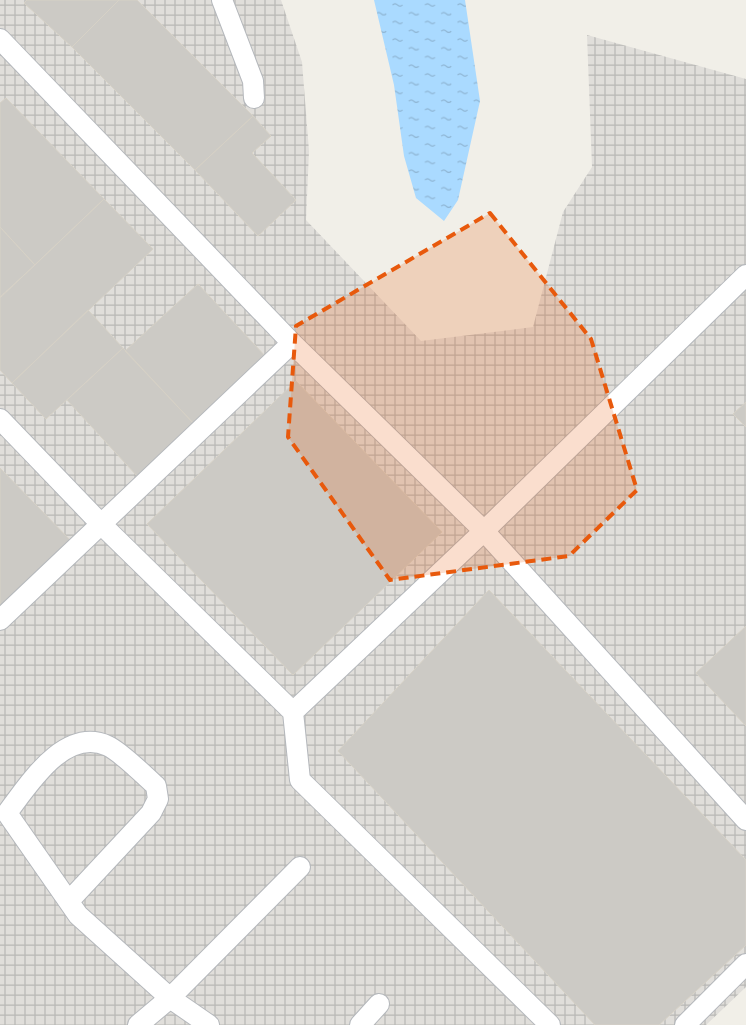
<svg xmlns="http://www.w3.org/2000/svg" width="746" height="1025" viewBox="0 0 746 1025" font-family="Barlow,sans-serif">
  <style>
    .industrial { fill: url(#industrial-grid) }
    .water { fill: url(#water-ripples) }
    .building { fill: #cccac5; stroke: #d6d1c6 }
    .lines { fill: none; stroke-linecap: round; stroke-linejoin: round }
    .minor-casing { stroke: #b5b8bc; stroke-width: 22 }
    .minor { stroke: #fff; stroke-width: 20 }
    .marked { fill: #e8590c; fill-opacity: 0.2; stroke: #e8590c; stroke-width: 4; stroke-dasharray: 10 6; stroke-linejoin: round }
  </style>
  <defs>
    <pattern id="industrial-grid" width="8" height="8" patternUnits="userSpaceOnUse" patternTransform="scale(1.25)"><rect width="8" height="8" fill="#e0deda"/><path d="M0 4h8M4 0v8" fill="none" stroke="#b9b8b5"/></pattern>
    <pattern id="water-ripples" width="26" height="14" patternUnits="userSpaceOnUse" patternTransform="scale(1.25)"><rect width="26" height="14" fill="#aadaff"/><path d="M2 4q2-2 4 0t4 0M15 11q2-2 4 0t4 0" fill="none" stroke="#8eb4d2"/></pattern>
  </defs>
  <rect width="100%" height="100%" fill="#f1efe8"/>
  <path class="industrial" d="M 0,0 L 281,0 L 302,62 L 309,151 L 306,220 L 421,341 L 533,327 L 563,212 L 592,167 L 587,35 L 746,79 L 746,987 L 706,1025 L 0,1025 Z"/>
  <path class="water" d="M 374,0 L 465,0 L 480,101 L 458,200 L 444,221 L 416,198 L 404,156 L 394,85 Z"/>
  <path class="building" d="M 27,0 L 119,0 L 72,47 L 24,3 Z
    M 119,0 L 137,0 L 253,116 L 195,170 L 72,47 Z
    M 6,98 L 104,199 L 35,265 L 0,227 L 0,103 Z
    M 253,116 L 271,136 L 252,153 L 296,200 L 258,236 L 195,170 Z
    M 104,199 L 153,249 L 12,383 L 0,370 L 0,298 Z
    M 0,227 L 35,265 L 0,297 Z
    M 198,284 L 267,358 L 195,425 L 125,351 Z
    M 88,310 L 123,348 L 46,419 L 12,383 Z
    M 123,348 L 195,425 L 138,477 L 67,400 Z
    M 296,381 L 442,532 L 293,675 L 147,524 Z
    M 746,402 L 746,427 L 733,414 Z
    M 0,468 L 74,544 L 0,614 Z
    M 489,590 L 746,860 L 746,945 L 659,1025 L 595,1025 L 338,751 Z
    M 746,626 L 746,726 L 696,673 Z"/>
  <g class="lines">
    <g class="minor-casing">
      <path id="minor" d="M 222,0 L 253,81 L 254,98
        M 0,39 L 292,343 L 484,531 L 746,820
        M 0,419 L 102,525 L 293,712 L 300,780 L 550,1025
        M 0,620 L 292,343
        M 293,712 L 484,531 L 746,275
        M 69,901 L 151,813 L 158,799 L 156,786 C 145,776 121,752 108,746 C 65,726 29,784 7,813 L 78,915 L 170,998 L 209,1025
        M 138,1025 L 170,998 L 300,867
        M 360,1025 L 379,1004
        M 685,1025 L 746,964"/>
    </g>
    <use href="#minor" class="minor"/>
  </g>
  <path class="marked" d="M 490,213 L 591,339 L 637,490 L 569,556 L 390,580 L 288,437 L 296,326 Z"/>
</svg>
